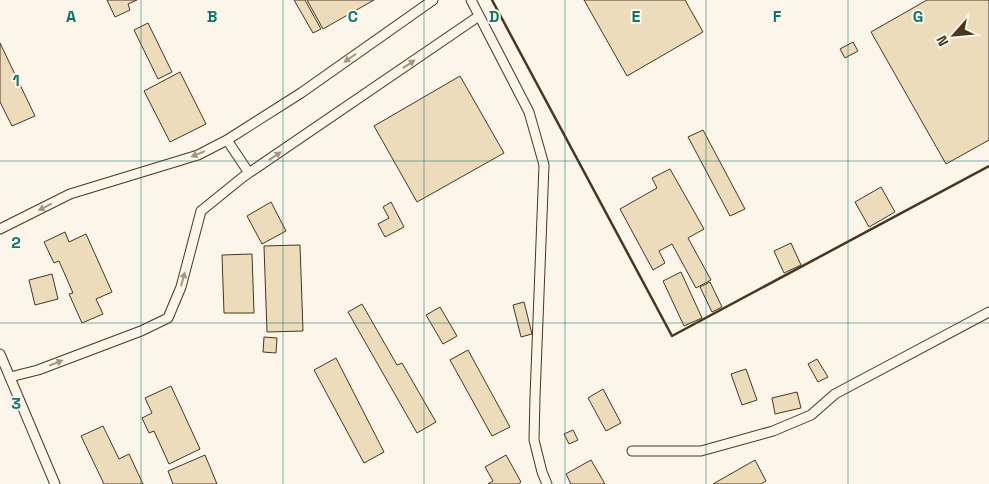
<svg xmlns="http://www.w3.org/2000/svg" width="989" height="484" viewBox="0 0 989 484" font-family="'Space Grotesk',sans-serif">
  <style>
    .building { fill: #ecdcbc; stroke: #4a3520 }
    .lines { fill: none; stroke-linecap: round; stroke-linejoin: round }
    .lane-casing { stroke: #4a3520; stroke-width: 11 }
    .lane { stroke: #fbf6e9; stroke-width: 9 }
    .wall { stroke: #4a3520; stroke-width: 2.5 }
    .oneway { fill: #a29684 }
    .grid { fill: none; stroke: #0f766e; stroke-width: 1; stroke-opacity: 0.55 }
    .grid-label { font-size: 16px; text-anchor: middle; font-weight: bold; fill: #0f766e; stroke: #fbf6e9; stroke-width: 4; stroke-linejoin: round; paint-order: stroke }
  </style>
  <rect width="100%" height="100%" fill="#fbf6e9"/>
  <path class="building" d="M 107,0 L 137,0 L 128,4 L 130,10 L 115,17 Z
    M 294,0 L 305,0 L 321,29 L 313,33 Z
    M 307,0 L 374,0 L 323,29 Z
    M 584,0 L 685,0 L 703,32 L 627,76 Z
    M 927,0 L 989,0 L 989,140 L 946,164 L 871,32 Z
    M 148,23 L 172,72 L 158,79 L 134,30 Z
    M 853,42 L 858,51 L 845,58 L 840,49 Z
    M 0,43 L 35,116 L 12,126 L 0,102 Z
    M 180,72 L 206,124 L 170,142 L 144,91 Z
    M 460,76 L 504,153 L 417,202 L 374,126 Z
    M 703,130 L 745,209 L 730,216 L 688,137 Z
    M 670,169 L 704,229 L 688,238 L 711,280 L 696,288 L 672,244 L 659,251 L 665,263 L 653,270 L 620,209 L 657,188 L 652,178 Z
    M 881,187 L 895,212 L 869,227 L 855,202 Z
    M 271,202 L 286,231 L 262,244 L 247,216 Z
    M 391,202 L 404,227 L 385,237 L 378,224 L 389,218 L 383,207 Z
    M 65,232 L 69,242 L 86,234 L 112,292 L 96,299 L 103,314 L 82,323 L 69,294 L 73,293 L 59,261 L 54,263 L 44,242 Z
    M 791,243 L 801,265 L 784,273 L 774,251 Z
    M 300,245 L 303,331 L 267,332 L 264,246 Z
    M 252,254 L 254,313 L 224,313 L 222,255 Z
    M 681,272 L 702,318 L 684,326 L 663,281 Z
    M 52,274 L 58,299 L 35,305 L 29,280 Z
    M 710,282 L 722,307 L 712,312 L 700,287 Z
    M 524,302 L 532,334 L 521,337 L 513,305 Z
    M 362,304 L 397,365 L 402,363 L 436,422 L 417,433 L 348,312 Z
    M 440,307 L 457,336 L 443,344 L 426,315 Z
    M 264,337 L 277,338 L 276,353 L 263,352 Z
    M 468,350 L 510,427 L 492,436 L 450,360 Z
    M 336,358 L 384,452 L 364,463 L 314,370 Z
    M 817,359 L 828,377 L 818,382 L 808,364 Z
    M 746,369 L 757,400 L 742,405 L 731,374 Z
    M 171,386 L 200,449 L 169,464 L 154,431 L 149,433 L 142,418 L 152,413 L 145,398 Z
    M 603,389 L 621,423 L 606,431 L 588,398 Z
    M 797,392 L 801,408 L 775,414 L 772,398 Z
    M 103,426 L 119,459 L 129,454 L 143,484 L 104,484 L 81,436 Z
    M 573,430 L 578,440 L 569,444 L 564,434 Z
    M 205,455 L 217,484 L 173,484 L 168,471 Z
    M 506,455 L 521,482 L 518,484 L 488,484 L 493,481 L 485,467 Z
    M 591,460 L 605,484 L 571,484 L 566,474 Z
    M 755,460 L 766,481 L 761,484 L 713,484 Z"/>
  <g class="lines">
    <g class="lane-casing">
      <path id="lane" d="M 471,0 L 529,112 L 544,165 L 535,397 L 534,440 L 542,472 L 547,484
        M 227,140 L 249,173
        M 0,229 L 70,194 L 198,155 L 227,140 L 301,93 L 433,0
        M 0,354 L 55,484
        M 10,377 L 38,370 L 141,331 L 168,318 L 181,287 L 201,211 L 243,177 L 479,16
        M 632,451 L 701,451 L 773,431 L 811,415 L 835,394 L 989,312"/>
    </g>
    <use href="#lane" class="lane"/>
    <path class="wall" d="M 492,0 L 672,336 L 989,166"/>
  </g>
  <defs><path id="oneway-solid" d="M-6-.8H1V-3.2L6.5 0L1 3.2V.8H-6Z" transform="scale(1.25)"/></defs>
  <g class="oneway">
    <use href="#oneway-solid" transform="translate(350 58) rotate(145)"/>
    <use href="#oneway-solid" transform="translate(409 64) rotate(-34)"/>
    <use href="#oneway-solid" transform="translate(198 154) rotate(158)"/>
    <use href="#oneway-solid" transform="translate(275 156) rotate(-34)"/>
    <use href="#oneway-solid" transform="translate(45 207) rotate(153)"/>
    <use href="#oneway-solid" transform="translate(183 279) rotate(-75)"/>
    <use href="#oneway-solid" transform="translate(56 363) rotate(-21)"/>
  </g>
  <path class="grid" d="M 141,0 L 141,484M 283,0 L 283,484M 424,0 L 424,484M 565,0 L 565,484M 706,0 L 706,484M 848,0 L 848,484M 0,161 L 989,161M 0,323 L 989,323"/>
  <g class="grid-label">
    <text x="71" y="22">A</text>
    <text x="212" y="22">B</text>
    <text x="353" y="22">C</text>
    <text x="494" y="22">D</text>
    <text x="636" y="22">E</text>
    <text x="777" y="22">F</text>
    <text x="918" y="22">G</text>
    <text x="16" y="86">1</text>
    <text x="16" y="248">2</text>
    <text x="16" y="409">3</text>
  </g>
  <g transform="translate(954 35) rotate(243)" stroke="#fbf6e9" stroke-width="4" paint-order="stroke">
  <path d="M0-4L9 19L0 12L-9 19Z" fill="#4a3520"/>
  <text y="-8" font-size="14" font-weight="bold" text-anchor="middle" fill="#4a3520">N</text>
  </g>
</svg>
